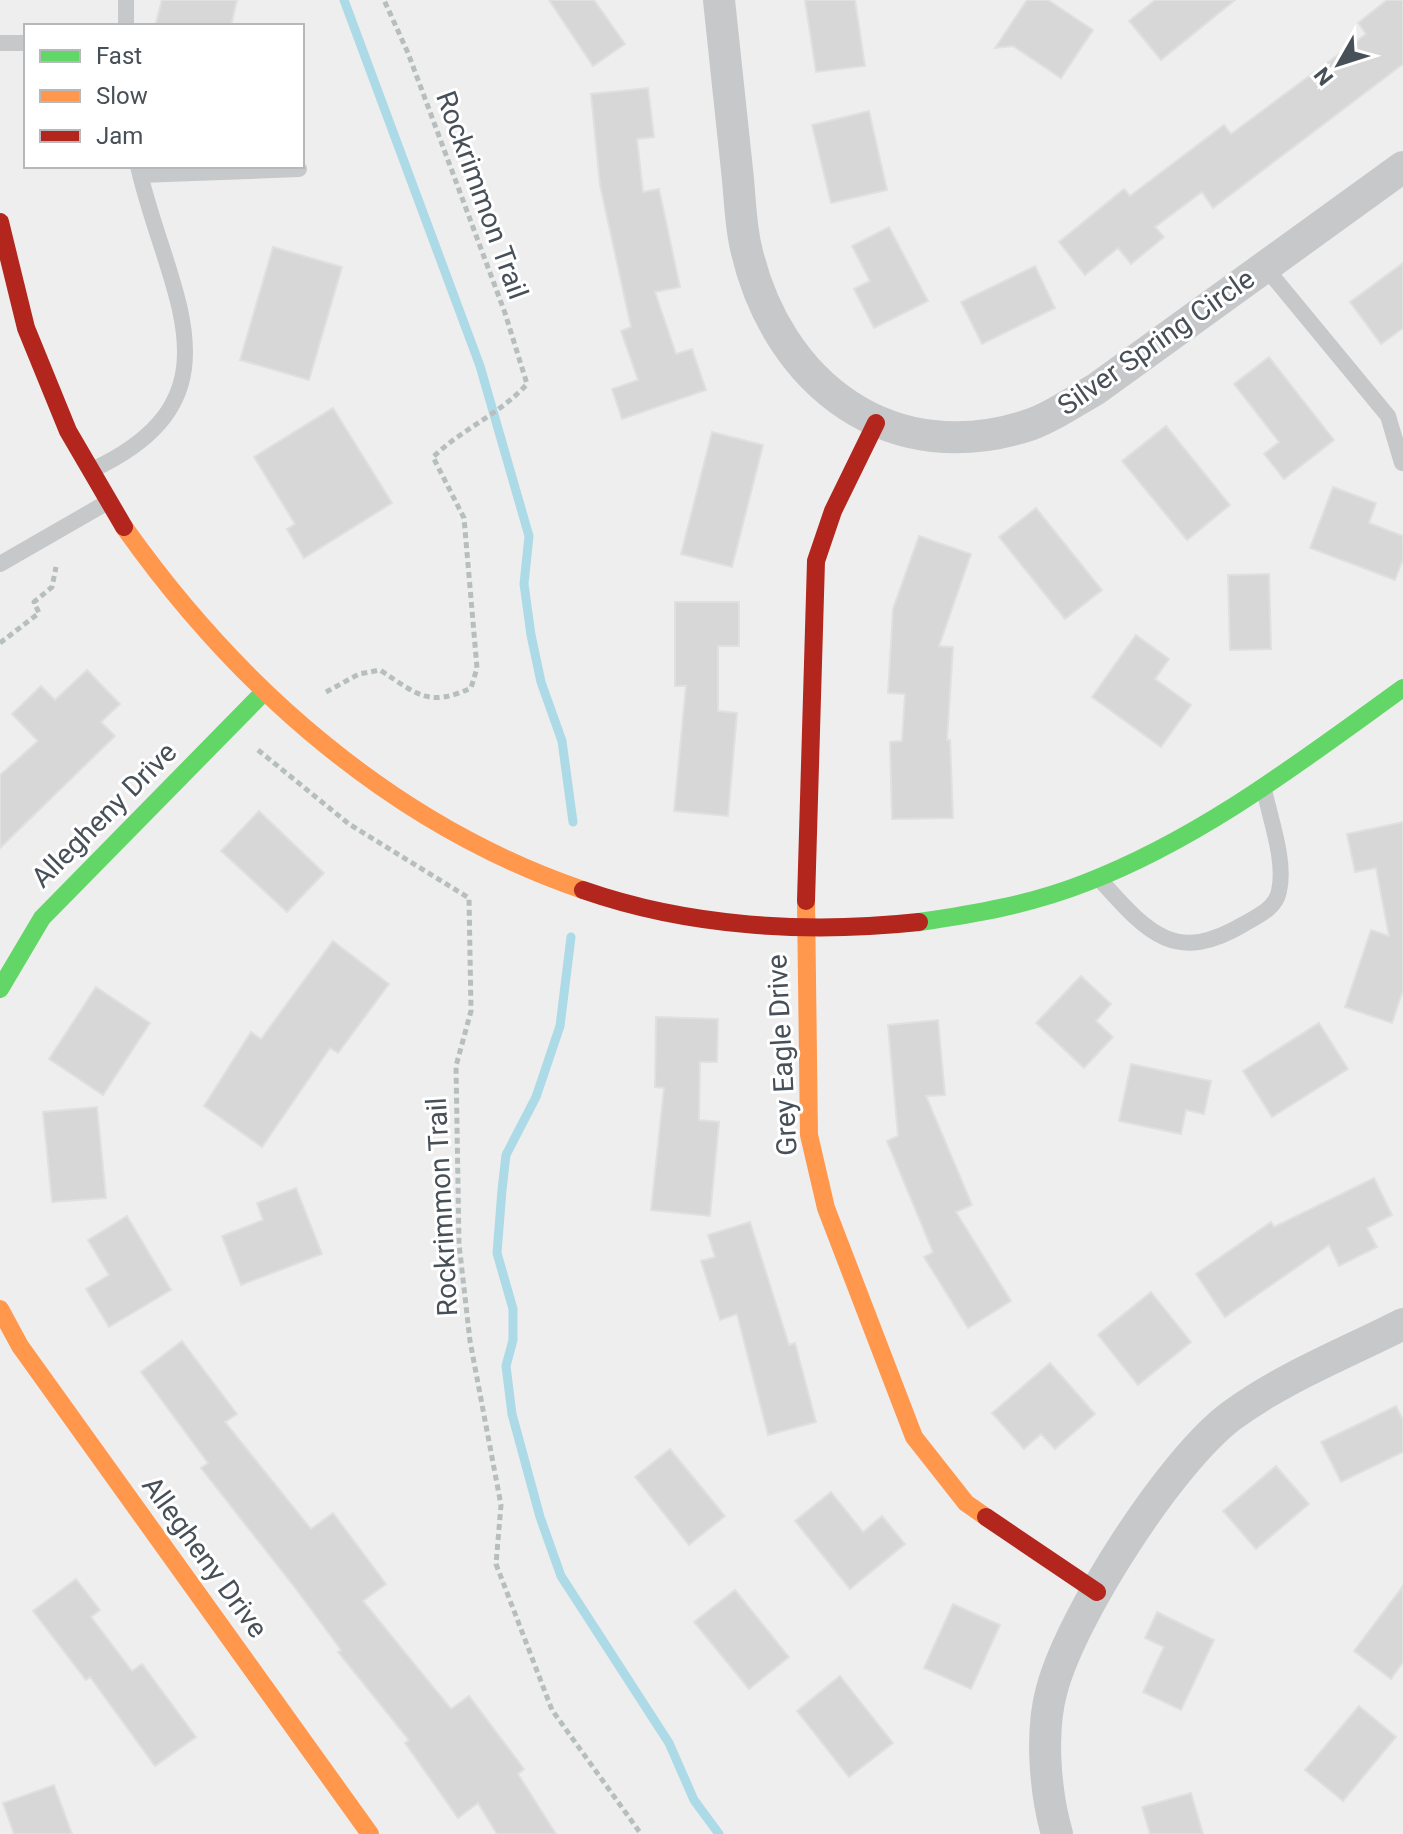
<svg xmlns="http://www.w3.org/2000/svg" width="1403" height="1834" viewBox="0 0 1403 1834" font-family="Roboto,sans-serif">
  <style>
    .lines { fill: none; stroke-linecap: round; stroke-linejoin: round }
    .stream { stroke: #acdae6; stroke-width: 9 }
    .building { fill: #d7d7d8; stroke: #e0e0e1; stroke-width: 2 }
    .path { stroke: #b6bfbd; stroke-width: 5; stroke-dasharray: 6 4; stroke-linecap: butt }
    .lane { stroke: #c6c8c9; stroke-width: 16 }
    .street { stroke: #c6c8c9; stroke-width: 32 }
    .fast { stroke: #63d668; stroke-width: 18 }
    .slow { stroke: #ff974d; stroke-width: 18 }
    .jam { stroke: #b3261e; stroke-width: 18 }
    .labels { text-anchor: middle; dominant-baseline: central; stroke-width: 6; stroke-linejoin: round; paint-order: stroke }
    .street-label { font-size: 28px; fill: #475058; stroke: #fff }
  </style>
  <rect width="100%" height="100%" fill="#eee"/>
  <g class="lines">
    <path class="stream" d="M 344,0 L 480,366 L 529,536 L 524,584 L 531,635 L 541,682 L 562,741 L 573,822
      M 571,937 L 560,1026 L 536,1097 L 506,1155 L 502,1190 L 497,1253 L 513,1309 L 513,1340 L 506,1366 L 512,1414 L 540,1517 L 561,1576 L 669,1743 L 694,1800 L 719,1834"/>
  </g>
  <path class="building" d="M 162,0 L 237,0 L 231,26 L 155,26 Z
    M 549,0 L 594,0 L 625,44 L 593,66 Z
    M 805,0 L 855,0 L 865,66 L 816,72 Z
    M 1027,0 L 1048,0 L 1093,30 L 1061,78 L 1013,46 L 995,48 Z
    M 1155,0 L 1235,0 L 1161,60 L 1129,21 Z
    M 1387,0 L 1403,0 L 1403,64 L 1213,208 L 1202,192 L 1155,227 L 1164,237 L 1131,264 L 1118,248 L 1085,275 L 1059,242 L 1124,189 L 1130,196 L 1224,125 L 1231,134 L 1366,34 L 1358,23 Z
    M 648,88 L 654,137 L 637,139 L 643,192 L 659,189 L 680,287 L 655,292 L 676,354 L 692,349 L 706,390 L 622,419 L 612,389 L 638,380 L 621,331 L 631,327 L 600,185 L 591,94 Z
    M 869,111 L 887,190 L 831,203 L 812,125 Z
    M 889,227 L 928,301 L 874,328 L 854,289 L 870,281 L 852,246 Z
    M 273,247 L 342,267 L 309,380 L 240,360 Z
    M 1403,263 L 1403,328 L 1381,344 L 1350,302 Z
    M 1035,266 L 1055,308 L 982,344 L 961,302 Z
    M 1269,357 L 1334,440 L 1284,479 L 1264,454 L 1279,442 L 1234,384 Z
    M 333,408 L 392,503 L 304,558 L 287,529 L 295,524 L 254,457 Z
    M 1166,426 L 1230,505 L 1187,540 L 1122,461 Z
    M 712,432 L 763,445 L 732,567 L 681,554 Z
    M 1333,487 L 1376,503 L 1369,523 L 1403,536 L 1403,559 L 1395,580 L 1310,548 Z
    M 1036,508 L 1102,590 L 1065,619 L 999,537 Z
    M 919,536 L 971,554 L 939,646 L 953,647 L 947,740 L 950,740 L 953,818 L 892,819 L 890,742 L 902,741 L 905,694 L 888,693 L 893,609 Z
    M 1269,574 L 1271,649 L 1230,650 L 1228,575 Z
    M 675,602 L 739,602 L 739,646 L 718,646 L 718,711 L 737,713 L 728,816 L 674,811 L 686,686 L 675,686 Z
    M 1136,635 L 1169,659 L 1155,679 L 1191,705 L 1161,747 L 1092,697 Z
    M 87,670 L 120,704 L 101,722 L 115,736 L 0,848 L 0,775 L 38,741 L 12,714 L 41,686 L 55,700 Z
    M 259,811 L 324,873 L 287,912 L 221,851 Z
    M 1403,822 L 1403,990 L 1392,1023 L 1345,1007 L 1371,930 L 1389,936 L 1376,868 L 1355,872 L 1347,834 Z
    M 333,941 L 389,984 L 338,1053 L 330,1048 L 262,1147 L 204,1106 L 251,1032 L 261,1039 Z
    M 1081,976 L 1111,1004 L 1096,1021 L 1113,1037 L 1084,1068 L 1036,1023 Z
    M 96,987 L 150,1023 L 103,1095 L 49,1059 Z
    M 656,1017 L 718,1019 L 717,1062 L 700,1062 L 699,1120 L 719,1122 L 710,1216 L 651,1210 L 664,1088 L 655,1087 Z
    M 938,1020 L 945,1095 L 926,1096 L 972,1205 L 956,1212 L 1011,1301 L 968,1328 L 924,1257 L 933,1252 L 887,1141 L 898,1136 L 888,1025 Z
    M 1319,1023 L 1348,1069 L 1272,1117 L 1243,1071 Z
    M 1131,1064 L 1211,1081 L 1204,1114 L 1186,1110 L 1181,1134 L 1119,1121 Z
    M 97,1107 L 106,1198 L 52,1202 L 43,1112 Z
    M 1374,1178 L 1392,1215 L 1367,1228 L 1377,1247 L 1339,1266 L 1329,1245 L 1225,1317 L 1196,1274 L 1271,1222 L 1274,1227 Z
    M 296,1188 L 322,1254 L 241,1285 L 222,1236 L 263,1220 L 257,1203 Z
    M 127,1216 L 171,1290 L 109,1327 L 86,1289 L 109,1275 L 88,1240 Z
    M 750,1222 L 789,1345 L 795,1343 L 816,1422 L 768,1435 L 737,1314 L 720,1320 L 701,1261 L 715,1257 L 708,1235 Z
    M 1151,1292 L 1191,1342 L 1138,1385 L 1098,1335 Z
    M 182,1341 L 237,1414 L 225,1422 L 311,1529 L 333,1513 L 386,1584 L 363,1601 L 451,1709 L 469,1696 L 524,1769 L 518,1774 L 556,1834 L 497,1834 L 478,1803 L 458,1818 L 405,1743 L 409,1740 L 338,1652 L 341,1650 L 296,1589 L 201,1468 L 208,1463 L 141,1372 Z
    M 1050,1363 L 1095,1414 L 1055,1449 L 1041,1434 L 1024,1449 L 992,1413 Z
    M 1396,1406 L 1403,1420 L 1403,1452 L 1341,1482 L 1321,1442 Z
    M 670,1449 L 725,1516 L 689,1545 L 635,1477 Z
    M 1276,1466 L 1309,1504 L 1256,1549 L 1223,1511 Z
    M 831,1492 L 863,1532 L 882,1516 L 905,1544 L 850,1589 L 795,1521 Z
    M 76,1579 L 100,1610 L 91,1617 L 132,1671 L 142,1664 L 196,1737 L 155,1766 L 90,1677 L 86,1680 L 33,1611 Z
    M 1403,1586 L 1403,1662 L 1391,1679 L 1354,1651 Z
    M 735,1590 L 789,1657 L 749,1689 L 694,1622 Z
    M 953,1604 L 1000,1625 L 971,1689 L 924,1668 Z
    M 1157,1612 L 1214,1640 L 1181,1710 L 1143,1692 L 1164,1647 L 1145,1638 Z
    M 840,1676 L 893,1743 L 849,1777 L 797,1711 Z
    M 1359,1706 L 1396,1737 L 1343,1801 L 1305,1770 Z
    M 54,1785 L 72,1834 L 14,1834 L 3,1803 Z
    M 1191,1793 L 1203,1834 L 1150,1834 L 1142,1807 Z"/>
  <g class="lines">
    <path class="path" d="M 0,643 L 39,613 L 34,602 L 52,587 L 56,567
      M 326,692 L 359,674 L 380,670 C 417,694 428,708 471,688 L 477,668 L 464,518 L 433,457 C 462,429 500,414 527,384 L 505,313 L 408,53 L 384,0
      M 258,750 L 349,824 L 469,898 L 471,1011 L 456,1066 L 459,1244 L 470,1341 L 501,1505 L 496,1564 L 552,1710 L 641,1834"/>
    <path class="lane" d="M 126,26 L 126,0
      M 0,43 L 26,43
      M 140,175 L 299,169
      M 1265,267 L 1388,416 L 1402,463
      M 92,470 C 249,397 166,291 138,166
      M 0,564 L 106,503
      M 1101,881 C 1148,933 1175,965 1244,924 C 1258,916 1276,908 1279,891 C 1286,861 1270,819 1264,789"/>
    <path class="street" d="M 719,0 C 725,57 731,113 737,170 C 740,195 740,223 746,248 C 777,385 892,472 1032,424 C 1054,416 1075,401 1096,389 L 1403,167
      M 1057,1834 C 1045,1792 1040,1731 1052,1689 C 1072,1615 1170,1462 1231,1416 C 1282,1378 1346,1353 1403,1324"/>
    <path class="fast" d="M 919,922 C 975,914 1032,904 1085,883 C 1202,838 1303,760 1403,688
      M 0,989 L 42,918 L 264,692"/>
    <path class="slow" d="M 124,527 C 238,688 393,825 583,890
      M 806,901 L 809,1135 L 826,1208 L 914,1437 L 966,1503 L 986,1517
      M 0,1309 L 20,1346 L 370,1834"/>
    <path class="jam" d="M 0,222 L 26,328 L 68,431 L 124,527
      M 583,890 C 689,927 807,934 919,922
      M 806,901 L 816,561 L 833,511 L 876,423
      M 986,1517 L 1097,1592"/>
  </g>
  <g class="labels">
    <g class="street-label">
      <text transform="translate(482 195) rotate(70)">Rockrimmon Trail</text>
      <text transform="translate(1156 342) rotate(-35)">Silver Spring Circle</text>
      <text transform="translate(104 815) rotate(-45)">Allegheny Drive</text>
      <text transform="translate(782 1055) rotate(-93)">Grey Eagle Drive</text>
      <text transform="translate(442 1207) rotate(-93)">Rockrimmon Trail</text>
      <text transform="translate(205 1557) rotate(54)">Allegheny Drive</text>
    </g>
  </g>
  <rect x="24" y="24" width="280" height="144" fill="#ffffff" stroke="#b5b9bc" stroke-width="2"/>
  <rect x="40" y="50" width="40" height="12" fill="#63d668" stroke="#b5b9bc" stroke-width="2"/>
  <text x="96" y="64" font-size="24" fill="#475058">Fast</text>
  <rect x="40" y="90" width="40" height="12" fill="#ff974d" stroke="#b5b9bc" stroke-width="2"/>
  <text x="96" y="104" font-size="24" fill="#475058">Slow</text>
  <rect x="40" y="130" width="40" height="12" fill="#b3261e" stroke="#b5b9bc" stroke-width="2"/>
  <text x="96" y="144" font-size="24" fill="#475058">Jam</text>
  <g transform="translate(1339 64) rotate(231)" stroke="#ffffff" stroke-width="6" paint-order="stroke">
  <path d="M0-6L14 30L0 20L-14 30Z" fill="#475058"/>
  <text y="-12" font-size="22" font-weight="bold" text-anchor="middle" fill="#475058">N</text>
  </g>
</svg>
